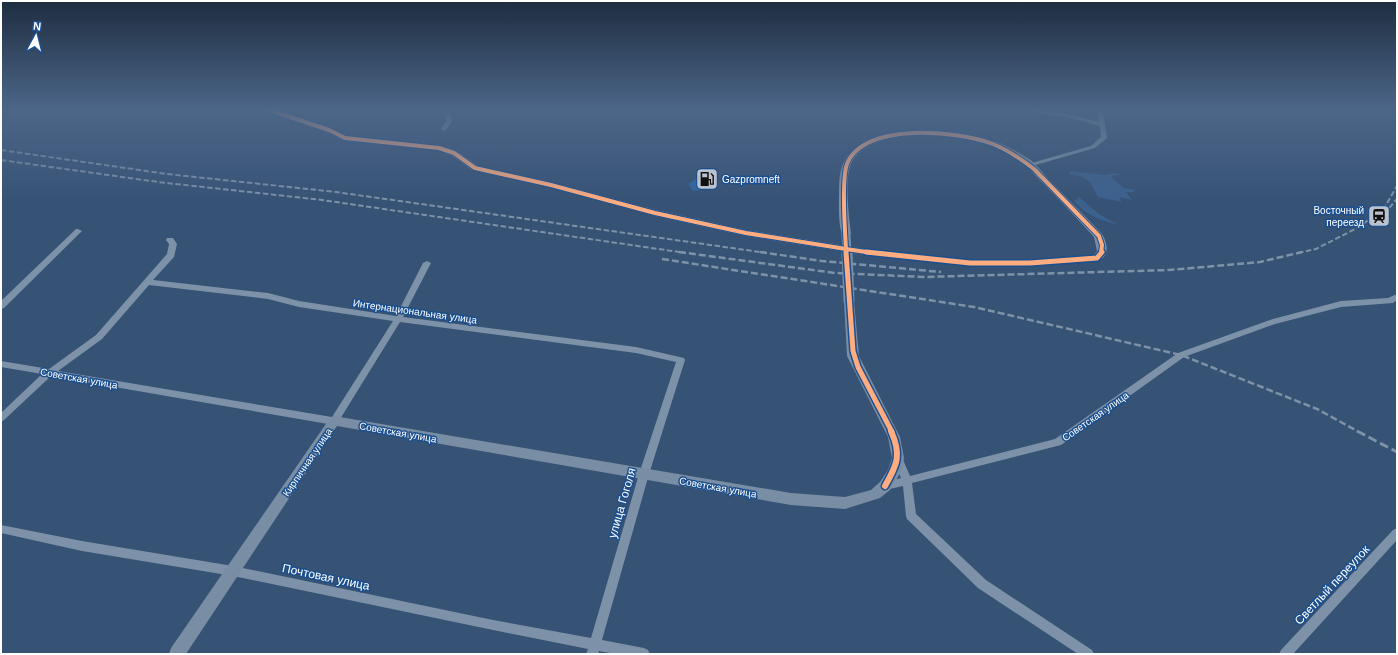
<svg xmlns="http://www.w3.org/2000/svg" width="1398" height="655" viewBox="0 0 1398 655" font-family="Helvetica,sans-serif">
  <rect width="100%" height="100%" fill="#365274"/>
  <path fill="#2f66a5" d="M698,178H705L711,181V183L703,190L693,191L688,184Z"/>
  <g fill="#3b618d">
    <path d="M1069,171L1106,175L1113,173L1121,174L1112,176L1113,179L1124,188L1135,190L1133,192H1126L1132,200L1120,197L1121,202L1098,197C1090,182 1089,176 1071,175Z"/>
    <path d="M1079,197L1099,214L1119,225C1098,219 1089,217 1074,201Z"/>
  </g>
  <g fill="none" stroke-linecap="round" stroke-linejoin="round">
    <g fill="#7d92a8" fill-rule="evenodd">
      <path d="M444,110H450L452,121L446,130L444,131L441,129L446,121Z"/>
      <path d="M1026,110C1052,110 1075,115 1099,122L1097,110H1103L1107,138L1095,148L1032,166H1028V164L1091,146L1101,137L1100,126L1071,118L1029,112Z"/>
      <path d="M76,229H78L82,231L4,308L1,309V301Z"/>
      <path d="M167,238H173L177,244L174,257L153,280L268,293L299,301L396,316L423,263L427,261L431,263L403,317L636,347L684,358L685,360L649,474L602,640L644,648L648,650L650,654H615L599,651L598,654H586L588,649L493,630L233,576L82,551L1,533V525L82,541L233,566L493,620L591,638L639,474L676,362L636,353L400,322L337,424L334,425L51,376L4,420L1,422V413L42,374L1,367V361L49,369L96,335L167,254L169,244L166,240ZM149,285L268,299L299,307L393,321L332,417L58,371L102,339Z"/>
      <path d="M1397,294V300L1393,303L1341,307L1275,324L1184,357L1061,445L912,483L916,514L986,580L1092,650L1094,654H1078L978,588L907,519L906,516L903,486L885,490L882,489L880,486L882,483L901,478L893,458L895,455L898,454L901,455L910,476L1055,439L1178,353L1273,319L1341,301L1388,298Z"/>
      <path d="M1397,528V540L1293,654H1279L1281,650L1393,530Z"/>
    </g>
    <g fill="#798da4" fill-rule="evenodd">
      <path d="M265,110H277L332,128L347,136L442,146L457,151L478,166L554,183L656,210L746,230L878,251L970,260H1030L1094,255L1097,251L1094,237C1078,219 1061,202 1044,184C1036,177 1029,167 1020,160C1008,152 991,145 976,141C944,133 867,128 851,164C844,182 849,215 851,234L846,237L843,236C838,228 839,204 839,194C839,185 839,173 843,164C864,117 963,128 1002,144C1010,148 1018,152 1026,157C1035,162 1042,172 1049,180C1067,198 1085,216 1102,234C1108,243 1110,258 1097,261L1030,266H970L878,257L746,236L655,216L549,187L472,170L451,155L438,150L345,141L326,132Z"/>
      <path d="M849,297L853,298L854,301L859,356L900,437L904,458L901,472L890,490L880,498L845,509L791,505L337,426L186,654H169L171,648L330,418L334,416L791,493L845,497L871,490L880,482L888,470L892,458L888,437L847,356L844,301L845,298Z"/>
    </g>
    <g stroke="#7e92a7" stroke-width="2" stroke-dasharray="5.5 2.5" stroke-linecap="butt">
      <path d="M1,150L167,174L336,192L767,253"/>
      <path d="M1,160L158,182L322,200L686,253"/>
      <path d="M1384,214L1397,199"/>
      <path d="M1298,253L1316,249L1361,226L1386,205L1397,186"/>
    </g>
    <g stroke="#7e92a7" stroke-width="2.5" stroke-dasharray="7 3" stroke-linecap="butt">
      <path d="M679,252L835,273L924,277L1169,270L1260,262L1302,252"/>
      <path d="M760,252L822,261L941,272"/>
      <path d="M662,259L974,307L1181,355L1317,409L1359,432"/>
    </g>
    <path stroke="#7e92a7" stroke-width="3" stroke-dasharray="9 4" stroke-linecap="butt" d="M1357,431L1397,452"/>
    <path stroke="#798da4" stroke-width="9" d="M846,234L847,253"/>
    <path stroke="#798da4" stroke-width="11" d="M847,252L849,301"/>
    <g stroke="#1b4f8f" stroke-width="6">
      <g id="cycleway-far2">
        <path d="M269,110L329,130L345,138L439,148L454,153L475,168L551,185L655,213L746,233L846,249"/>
        <path d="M846,249L873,253"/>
        <path d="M846,249V253"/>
        <path d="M846,249C845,230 841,180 847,164C864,121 959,131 993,144C1008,150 1021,159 1034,169L1099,236L1102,245L1101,253"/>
      </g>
    </g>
    <g stroke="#1b4f8f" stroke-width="8">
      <g id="cycleway-far1">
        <path d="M846,252L853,351L858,367L892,432"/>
        <path d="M866,252L970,263H1030L1097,258L1102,252"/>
      </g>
    </g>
    <g stroke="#1b4f8f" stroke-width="9">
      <path id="cycleway" d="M885,486C897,465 902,455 891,431"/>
    </g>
    <use href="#cycleway-far2" stroke="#ffac80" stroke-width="4"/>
    <use href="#cycleway-far1" stroke="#ffac80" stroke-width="5"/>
    <use href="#cycleway" stroke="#ffac80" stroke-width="6"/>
  </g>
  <linearGradient id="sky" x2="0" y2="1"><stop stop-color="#1e2d40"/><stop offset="0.54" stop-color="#4c6688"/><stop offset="1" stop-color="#4c6688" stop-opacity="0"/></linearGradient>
  <rect width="1398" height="202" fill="url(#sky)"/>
  <defs>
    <g id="fuel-square" transform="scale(1.15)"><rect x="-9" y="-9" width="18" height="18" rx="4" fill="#b9c2ce" stroke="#1b4f8f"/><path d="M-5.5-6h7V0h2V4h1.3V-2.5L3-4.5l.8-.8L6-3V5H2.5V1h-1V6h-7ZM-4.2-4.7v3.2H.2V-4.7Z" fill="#111"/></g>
    <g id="station-square" transform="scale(1.15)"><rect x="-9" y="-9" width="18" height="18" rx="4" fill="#b9c2ce" stroke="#1b4f8f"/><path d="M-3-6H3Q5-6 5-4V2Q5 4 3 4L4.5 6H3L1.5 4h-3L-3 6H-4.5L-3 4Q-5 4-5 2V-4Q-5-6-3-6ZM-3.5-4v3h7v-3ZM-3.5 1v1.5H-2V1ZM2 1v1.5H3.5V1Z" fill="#111"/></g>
  </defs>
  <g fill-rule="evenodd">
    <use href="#fuel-square" x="707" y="179"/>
    <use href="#station-square" x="1379" y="216"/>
  </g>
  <g text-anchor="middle" stroke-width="3" stroke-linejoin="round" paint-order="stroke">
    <g font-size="10" fill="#fff" stroke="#1b4f8f" text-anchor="start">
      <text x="722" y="183">Gazpromneft</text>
      <text x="1364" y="214" text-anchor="end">Восточный<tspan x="1364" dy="12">переезд</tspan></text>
    </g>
    <g font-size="10" fill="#fff" stroke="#1b4f8f">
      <text transform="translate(415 311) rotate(8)" y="4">Интернациональная улица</text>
      <text transform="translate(79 378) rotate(10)" y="4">Советская улица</text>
      <text transform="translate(1095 416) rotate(-35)" y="4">Советская улица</text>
      <text transform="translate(398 432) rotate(10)" y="4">Советская улица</text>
      <text transform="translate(307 462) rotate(-56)" y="4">Кирпичная улица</text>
      <text transform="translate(718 487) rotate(10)" y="4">Советская улица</text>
    </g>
    <g font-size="12" fill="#fff" stroke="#1b4f8f">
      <text transform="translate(622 503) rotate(-74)" y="4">улица Гоголя</text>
      <text transform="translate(326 577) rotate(12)" y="4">Почтовая улица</text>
      <text transform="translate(1332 585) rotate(-47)" y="4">Светлый переулок</text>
    </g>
  </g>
  <rect width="1398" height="655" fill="none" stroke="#ffffff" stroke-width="4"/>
  <g transform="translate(36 36) rotate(7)" stroke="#1b4f8f" stroke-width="3" paint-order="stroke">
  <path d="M0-3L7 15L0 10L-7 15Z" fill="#ffffff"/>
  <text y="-6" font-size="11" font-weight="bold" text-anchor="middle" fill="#ffffff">N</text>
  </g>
</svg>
